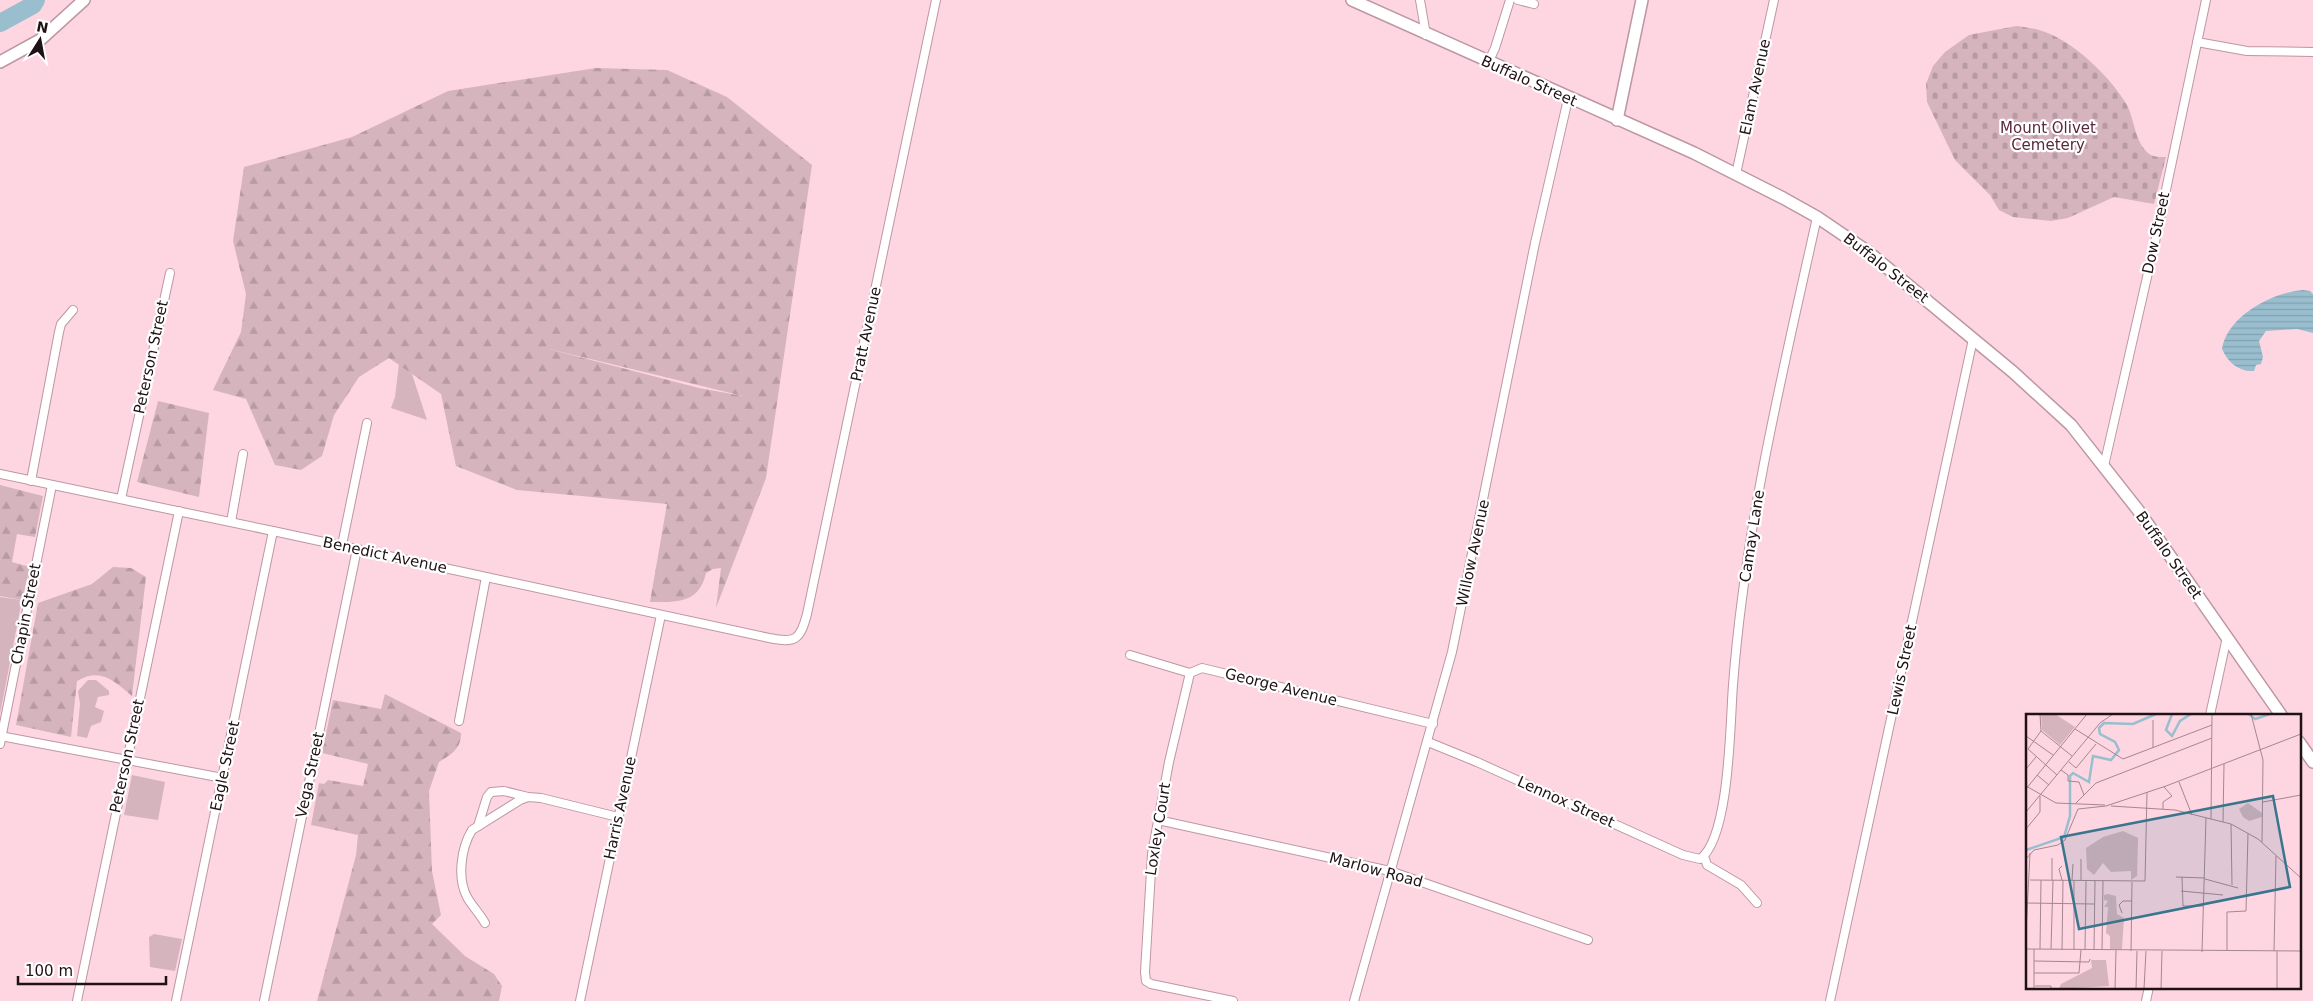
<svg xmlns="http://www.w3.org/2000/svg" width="2313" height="1001" viewBox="0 0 2313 1001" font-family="'DejaVu Sans',sans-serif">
  <defs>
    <pattern id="forest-firs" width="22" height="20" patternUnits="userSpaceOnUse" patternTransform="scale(1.25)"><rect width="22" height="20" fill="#d6b4be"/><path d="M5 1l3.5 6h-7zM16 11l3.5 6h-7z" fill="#b79aa3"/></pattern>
    <pattern id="cemetery-stones" width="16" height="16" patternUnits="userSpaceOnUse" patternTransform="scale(1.25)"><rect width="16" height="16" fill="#d6b4be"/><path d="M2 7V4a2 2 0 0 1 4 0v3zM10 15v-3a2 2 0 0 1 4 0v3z" fill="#b79aa3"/></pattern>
    <pattern id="water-rules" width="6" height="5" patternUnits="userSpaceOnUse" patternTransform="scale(1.25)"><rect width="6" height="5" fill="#99bece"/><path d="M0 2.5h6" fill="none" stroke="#83a2b0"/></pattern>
  </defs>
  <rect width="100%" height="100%" fill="#fed6e2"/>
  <g fill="#d6b4be">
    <path d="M399,364L412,374L427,420L391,408L395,397Z"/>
    <path d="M0,597L22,600L0,714Z"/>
    <path d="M88,680H96L109,691V695L98,697L95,707L104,711L101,722L91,726L87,738L77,736L80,704L78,691Z"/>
    <path d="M132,775L165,782L158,820L124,815Z"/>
    <path d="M154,934L182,939L175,971L150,967L149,937Z"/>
  </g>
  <g fill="url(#forest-firs)" fill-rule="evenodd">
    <path d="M596,68L667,70L727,97L812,165L766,478L716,608L721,568L713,569L706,573C699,604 677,602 650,602L667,504L517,490L456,466L441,394L389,358L359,377L334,415L322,456L301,470L275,465L246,399L213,390L241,332L246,294L233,241L244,167L352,137L448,91ZM545,348L743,396L699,388Z"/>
    <path d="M158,401L209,413L199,497L137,482Z"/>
    <path d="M0,485L43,496L35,537L17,534L12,562L30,567L22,600L0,596Z"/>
    <path d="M113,567L131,568L146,577L132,696C114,681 101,667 77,681L71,737L16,725L38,603L92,584Z"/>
    <path d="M385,694L461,733C461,749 452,754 439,762L429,791L432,871L441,915L432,924L465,956L494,974L502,986L499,1001H317L356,855L358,835L311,825L319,783L324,784L328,780L363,786L368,764L322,753L333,700L381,709Z"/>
  </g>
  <path fill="url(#cemetery-stones)" d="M2016,26C2024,27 2032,28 2039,30C2071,38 2113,79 2128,107C2134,120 2135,139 2145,150C2150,157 2158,157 2166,157L2154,204L2114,197L2068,218L2051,221L2013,217L1999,210L1990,195L1955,160L1927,102L1926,84L1933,66L1945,52L1969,35Z"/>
  <path fill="url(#water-rules)" d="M2303,290L2310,291L2313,294V333L2297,329L2266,331L2259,341L2263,357L2261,364L2256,365L2254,371C2238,372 2228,362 2222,349C2227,316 2273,292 2303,290Z"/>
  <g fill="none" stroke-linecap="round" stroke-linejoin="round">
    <path stroke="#99bece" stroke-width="18" d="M0,23L33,5L36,0"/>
    <g stroke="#bd97a3" stroke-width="10">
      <g id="street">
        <path d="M1420,0L1426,35"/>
        <path d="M1518,0L1534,4"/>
        <path d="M2197,42L2247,51L2313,52"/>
        <path d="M1488,63L1495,48L1510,0"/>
        <path d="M1736,174L1774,0"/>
        <path d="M2104,466L2155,242L2206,0"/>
        <path d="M0,474L273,531L769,638C795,643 800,641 807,614L936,0"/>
        <path d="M31,481L59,332L61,324L73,310"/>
        <path d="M121,499L170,273"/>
        <path d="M231,522L243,454"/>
        <path d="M342,545L367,423"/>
        <path d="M1130,655L1190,673L1202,668L1433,724"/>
        <path d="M1190,673L1169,762L1152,854L1145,972L1146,981L1151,984L1233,1001"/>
        <path d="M2210,715L2227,637"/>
        <path d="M459,721L486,577"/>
        <path d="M0,736L223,778"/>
        <path d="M1428,742L1477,762L1683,855L1700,859C1730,838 1730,722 1733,685C1745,526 1783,371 1817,217"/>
        <path d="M0,744L52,485"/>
        <path d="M1158,820L1390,871L1588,940"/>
        <path d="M478,826L487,797L491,792L504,791L528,797"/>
        <path d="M1704,856L1707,865L1741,885L1757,903"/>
        <path d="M485,923C480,914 472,906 467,897C457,878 461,848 472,830L520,800L528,797L541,798L618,817"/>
        <path d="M77,1001L179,511"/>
        <path d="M176,1001L273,531"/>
        <path d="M264,1001L357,549"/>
        <path d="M580,1001L661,615"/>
        <path d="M1354,1001L1452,652L1535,243L1568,99"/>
        <path d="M1830,1001L1973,339"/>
        <path d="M2146,1001L2149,987"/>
      </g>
    </g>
    <g stroke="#bd97a3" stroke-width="14">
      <g id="secondary">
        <path d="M1352,0L1694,153L1783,198L1817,217L1867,251L2013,372L2071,425L2138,510L2281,715"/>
        <path d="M0,62L40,40L84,0"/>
        <path d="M1617,120L1642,0"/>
        <path d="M2299,742L2313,762"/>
      </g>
    </g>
    <use href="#street" stroke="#fff" stroke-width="8"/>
    <use href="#secondary" stroke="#fff" stroke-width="11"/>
  </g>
  <g text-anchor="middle" stroke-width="4.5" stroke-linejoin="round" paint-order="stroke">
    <g font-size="15" fill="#1f1116" stroke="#fff">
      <text transform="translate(1529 81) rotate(24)" y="5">Buffalo Street</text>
      <text transform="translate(1755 87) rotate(-78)" y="5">Elam Avenue</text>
      <text transform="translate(2156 233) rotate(-78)" y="5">Dow Street</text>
      <text transform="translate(1886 268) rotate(38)" y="5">Buffalo Street</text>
      <text transform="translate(866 334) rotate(-78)" y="5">Pratt Avenue</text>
      <text transform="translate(151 357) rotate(-78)" y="5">Peterson Street</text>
      <text transform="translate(1752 536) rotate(-81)" y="5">Camay Lane</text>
      <text transform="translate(1473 553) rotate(-78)" y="5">Willow Avenue</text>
      <text transform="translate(385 555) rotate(12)" y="5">Benedict Avenue</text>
      <text transform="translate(2169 555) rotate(55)" y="5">Buffalo Street</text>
      <text transform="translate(26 614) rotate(-79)" y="5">Chapin Street</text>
      <text transform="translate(1902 670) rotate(-78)" y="5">Lewis Street</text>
      <text transform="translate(1281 687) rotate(14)" y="5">George Avenue</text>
      <text transform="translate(127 756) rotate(-78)" y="5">Peterson Street</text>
      <text transform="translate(225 766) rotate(-78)" y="5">Eagle Street</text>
      <text transform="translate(310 775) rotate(-78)" y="5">Vega Street</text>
      <text transform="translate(1566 802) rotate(24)" y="5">Lennox Street</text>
      <text transform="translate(620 808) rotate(-78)" y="5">Harris Avenue</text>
      <text transform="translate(1158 829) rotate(-81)" y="5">Loxley Court</text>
      <text transform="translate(1376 870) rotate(15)" y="5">Marlow Road</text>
    </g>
    <g font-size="15" fill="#5b293c" stroke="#fff">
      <text x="2048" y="133">Mount Olivet<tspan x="2048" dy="17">Cemetery</tspan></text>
    </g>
  </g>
  <g transform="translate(2026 714)">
    <rect width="275" height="275" fill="#fed6e2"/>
    <path d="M15,0H29L49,13L34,31L16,16Z" fill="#d6b4be"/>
    <path d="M97,117L112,124L111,166V162L105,166V157L85,158L77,149L68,161L61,155L60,134L77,123ZM82,180L90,182L91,200L98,204L96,235H84V222L80,219L82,193H78L82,187L78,186V181ZM65,246H80L83,272L33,275L35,270L66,254Z" fill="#d6b4be"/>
    <path d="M222,89L236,99V103L223,107L217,103L213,95Z" fill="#d6b4be"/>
    <path fill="none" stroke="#99bece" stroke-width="2.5" d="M146,0L140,16L146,22L154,7L165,0M223,0L229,5L244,0M0,136L38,123L44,102V62L47,59L63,68L67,42L85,46L93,36L89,28L74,20L73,14L78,9L107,10L130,0"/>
    <path fill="none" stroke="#a58790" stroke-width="1" d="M14,0L15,17M225,0L237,46L236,128M49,15L97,45L186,11M15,17L2,35L31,61M15,17L46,42M0,22L27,41M127,34V6M43,48L50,54L70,30M0,55L10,43M35,56L42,61V67L53,68L58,81M11,61L23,71M153,68L166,101M0,72L30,89L79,91M0,75L61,0M237,88L275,81M50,89L70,69L186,24M85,92L149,96L205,110L232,125L275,164M137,95V88L146,82L138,73M0,98L74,9L87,0M185,105L186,0M197,108L198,50M205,110L206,171M0,115L14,98V82M0,145L8,136L32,131L39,126L52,95L80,92L140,72L275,20M36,152L33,155L36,166M150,163L179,164M156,163L157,192H177M179,165L212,174M4,166L119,167L121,78M26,166V144M46,166L47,150M55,166V145M155,177L197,181M0,189L68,190M96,199L93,191L97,187H106M0,219L4,139M0,235L275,237M14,235L15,166M25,235L27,166M36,236L37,166M48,236V166M59,236L60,167M68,236L69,167M76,236L77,167M105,237L106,168M201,237V198L220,197L222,119M248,237L250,142M176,238L180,104M8,247L63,248L64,245M8,259H53L55,236M9,272H25V275M8,275V235M89,275L90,236M110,275L111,237M118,275L120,237M135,275L136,237M251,275V237"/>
    <path fill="#39758c" fill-opacity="0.15" stroke="#39758c" stroke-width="2.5" d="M247,82L264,173L53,215L35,123Z"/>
    <rect width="275" height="275" fill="none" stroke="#1f1116" stroke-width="2.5"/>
  </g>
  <g transform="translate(40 40) rotate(11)" stroke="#ffffff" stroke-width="4" paint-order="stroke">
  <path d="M0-4L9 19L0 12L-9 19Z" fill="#1f1116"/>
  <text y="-8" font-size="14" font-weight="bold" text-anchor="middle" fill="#1f1116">N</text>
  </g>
  <path d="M18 976v8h148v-8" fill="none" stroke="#1f1116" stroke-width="2.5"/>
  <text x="25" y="976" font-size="15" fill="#1f1116" stroke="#ffffff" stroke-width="4" paint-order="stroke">100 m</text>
</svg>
